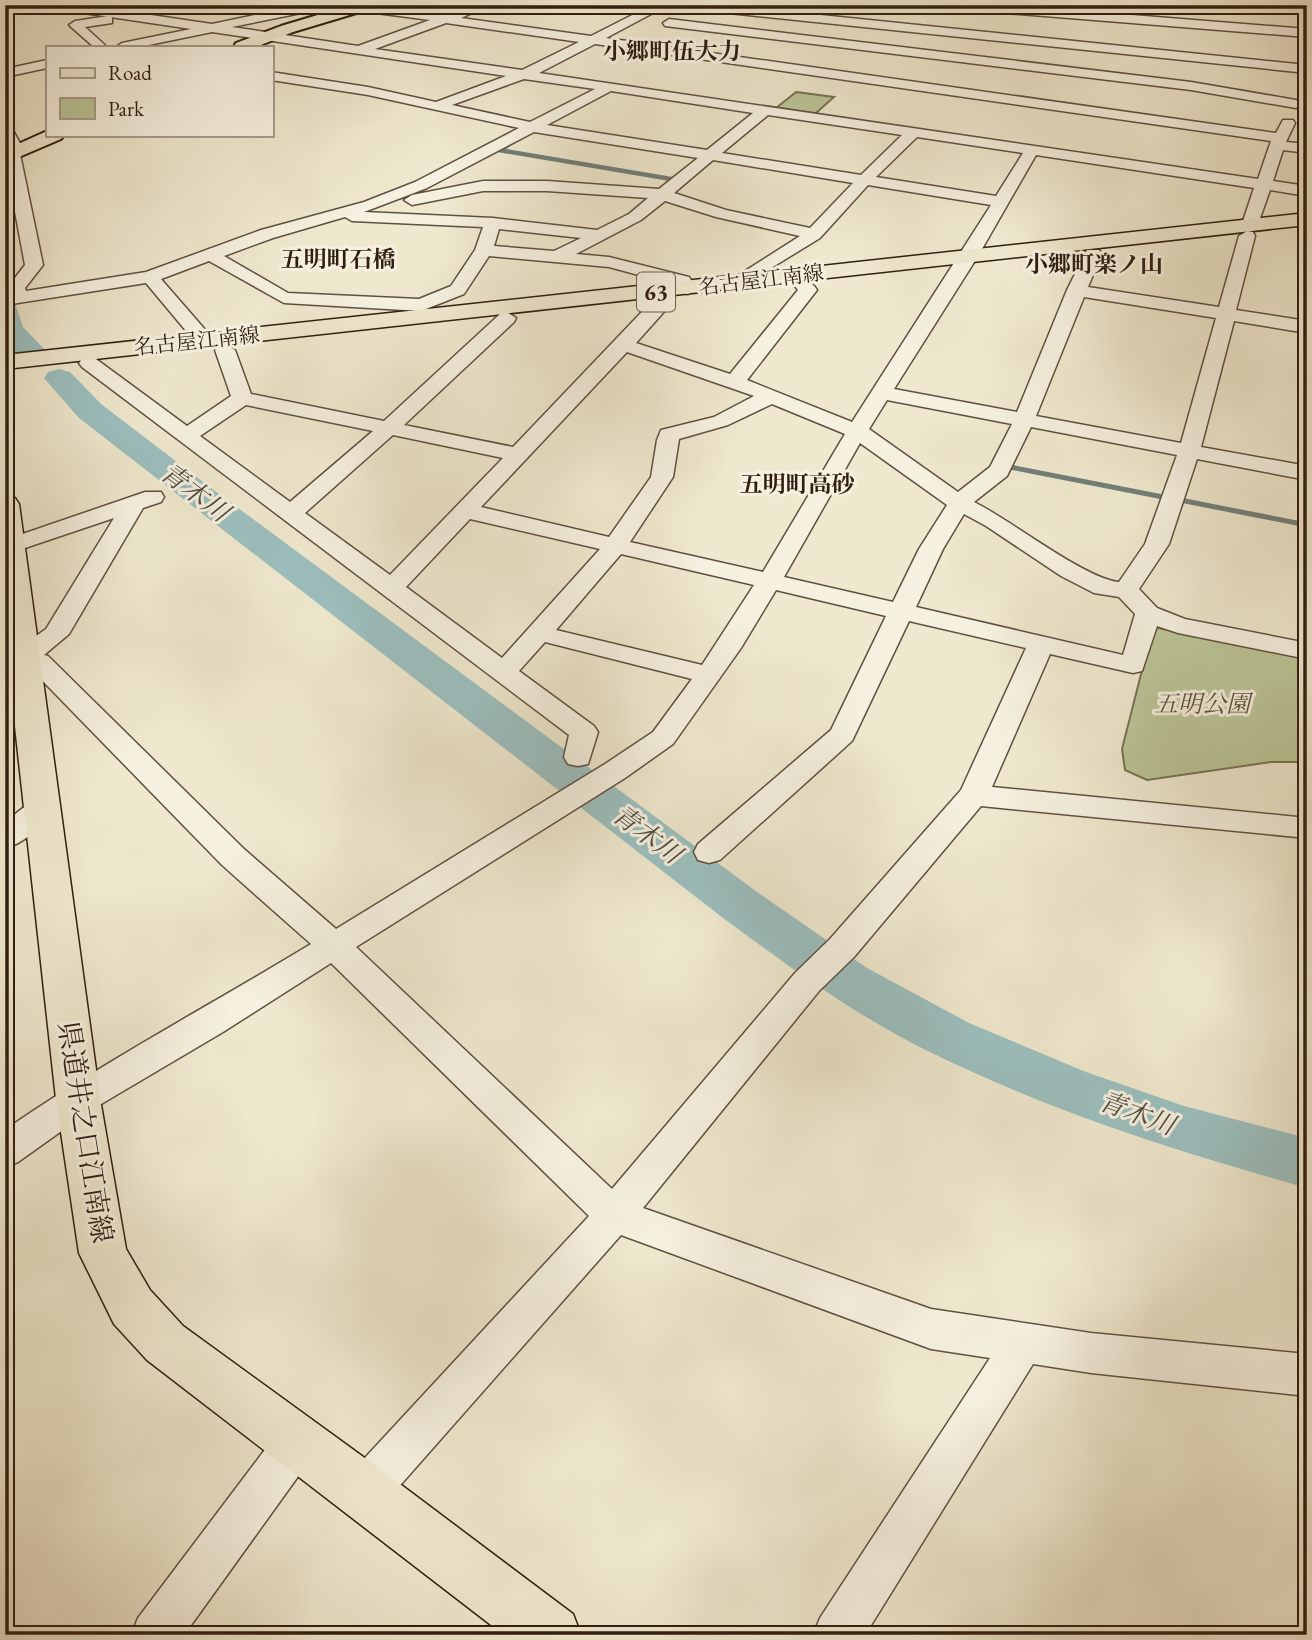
<svg xmlns="http://www.w3.org/2000/svg" width="1312" height="1640" viewBox="0 0 1312 1640" font-family="'EB Garamond','Noto Serif JP',serif">
  <rect width="100%" height="100%" fill="#efe8ce"/>
  <filter id="stains"><feTurbulence type="fractalNoise" baseFrequency=".00286" numOctaves="4"/><feColorMatrix values="0 0 0 0 .2 0 0 0 0 .09 0 0 0 0 .02 0 0 0 .5 -.17"/></filter>
  <radialGradient id="worn" r=".72"><stop offset=".6" stop-color="#630" stop-opacity="0"/><stop offset="1" stop-color="#630" stop-opacity=".3"/></radialGradient>
  <g fill="#bbc597" stroke="#767254" stroke-width="2">
    <path d="M796,92L834,97L815,114L776,108Z"/>
    <path d="M1153,627L1307,657V762H1271L1147,780L1125,770L1122,749Z"/>
  </g>
  <g fill="none" stroke-linecap="round" stroke-linejoin="round">
    <path stroke="#717f79" stroke-width="4.5" d="M508,145L499,150L671,179"/>
    <g stroke="#717f79" stroke-width="5">
      <path d="M1013,460L1010,467L1163,497"/>
      <path d="M1185,501L1307,525"/>
    </g>
    <g fill="#9cbfbf" fill-rule="evenodd">
      <path d="M5,301L15,303L23,327L46,351L42,357C24,362 17,354 5,342Z"/>
      <path d="M59,369L70,372L101,404L211,488L757,892L867,968L969,1023L1086,1072L1184,1106L1307,1138V1188C1179,1152 1052,1112 932,1053C857,1017 790,967 723,918L79,418L44,378L48,372Z"/>
    </g>
    <g stroke="#605040" stroke-width="3">
      <g id="minor">
        <path d="M51,5H83L212,24L302,5H339L342,8L336,12L311,11L232,27L358,46L430,20L361,11L357,10L356,5L444,15L472,5H490L461,18L591,36L652,5H668L606,38L1276,133L1283,120H1293L1295,123L1286,142L1307,144V153L1283,150L1273,181L1307,186V196L1270,190L1258,224L1250,229L1242,224L1254,188L1036,155L978,256L894,389L1017,412L1067,290L1087,250H1099L1102,254L1088,287L1219,307L1239,236L1247,231L1253,232L1255,236L1236,310L1307,321V333L1234,321L1201,447L1307,466V480L1197,459L1169,544L1139,589L1157,608L1185,619L1307,643V659L1178,633L1157,626L1142,671L1133,673L1050,654L992,787L1307,818V838L981,806L854,957L819,991L643,1208L931,1309L1091,1333L1307,1354V1396L1091,1373L1033,1364L865,1635H813L820,1618L990,1358L931,1349L621,1235L381,1507L365,1513L349,1507L343,1491L349,1475L589,1216L331,963L223,1032L91,1110L18,1162L5,1167V1130C103,1062 209,1006 311,944L222,865L30,668L12,674L5,672V658L46,629L114,518L10,553L5,552V540L145,492H161L164,497L161,502L143,508L69,634L44,655L48,656L244,849L336,929L605,764L653,732L692,679L545,642L519,671L594,726L598,732L588,764L578,766L568,764L564,757L569,735L82,367L79,363L82,359H96L187,426L231,396L215,350L225,344L235,350L251,394L384,421L500,314L507,312L516,318L514,322L404,425L513,447L657,296H669L672,300L670,305L636,343L730,374L798,290L795,286L798,282C807,280 812,282 817,290L747,380L852,422L991,205L868,185L820,238L740,287L734,286L731,282L734,278L800,236L716,217L665,201L641,220L576,254L609,257L689,277L697,289L688,294L682,293L676,285L609,267L489,256L464,294L421,311L284,303L209,261L161,279L214,340L204,346L197,344L146,283L5,305L7,288L25,265L5,158L7,151H17L20,154L43,265L25,288L26,291L146,272L261,230L364,202L415,182L519,128L368,95L271,80V72L368,87L436,102L506,76L212,32L139,47H116L122,43L191,29L57,9ZM446,23L579,42L522,70L375,49ZM595,44L1271,141L1258,179L539,73ZM524,79L595,89L530,122L452,105ZM611,91L753,113L707,150L547,125ZM768,115L902,135L861,175L722,153ZM534,132L698,158L659,189L547,181H483L412,195L404,200L412,205L483,191H547L648,198L629,214L597,230L493,218L364,212L427,188ZM917,137L1023,153L996,196L876,177ZM713,160L853,183L810,228L726,210L674,193ZM345,217L352,221L483,227L475,250L451,286L419,299L288,293L224,256L273,238ZM499,229L581,238L554,251L494,246ZM1084,297L1216,318L1181,443L1036,416ZM627,352L754,396L714,417L661,430L657,440L651,477L609,537L481,507ZM887,400L1012,424L990,467L958,492L869,429ZM772,404L845,434L763,572L630,542L673,477L679,439L728,425ZM246,405L373,431L290,502L200,436ZM1031,427L1177,455L1145,544L1119,582C1085,579 1011,520 974,502L1007,476ZM393,435L503,458L390,575L305,513ZM860,443L947,505L919,549L893,602L784,577ZM964,514L986,526L1061,576L1094,593L1119,597L1135,614L1123,655L916,607L943,549ZM470,519L600,549L502,658L406,587ZM621,554L754,585L702,665L556,630ZM776,590L886,616L831,730L698,844L694,852L698,860L709,863L720,860L852,741L909,621L1026,648L961,790L830,939L795,973L612,1189L356,947L625,778L673,744L741,648Z"/>
        <path d="M951,5H1005L1307,29V37L957,9Z"/>
        <path d="M1256,5H1307V13L1262,9Z"/>
        <path d="M733,6L1307,65V73L729,13L727,10Z"/>
        <path d="M108,16L112,17V23L85,27L107,47H94L69,25L75,21Z"/>
        <path d="M669,19L1191,82L1296,100L1303,104L1296,108L1191,90L665,26L663,23Z"/>
        <path d="M47,60V68L5,77V69Z"/>
        <path d="M5,124L10,125L21,145L19,148L14,149L7,145Z"/>
        <path d="M42,798L52,801L57,808C47,824 23,843 5,849V822L32,801Z"/>
        <path d="M297,1420L312,1427L319,1442L312,1457L184,1635H131L138,1618L282,1427Z"/>
      </g>
    </g>
    <g stroke="#301e10" stroke-width="3">
      <g id="major">
        <path d="M1307,213V225L5,369V355Z"/>
        <path d="M5,496L15,498L19,504L100,1099L126,1249L150,1290L183,1326L384,1472L573,1614L581,1635H504L147,1360L114,1324L79,1253L56,1099L5,635Z"/>
      </g>
    </g>
    <g stroke="#301e10" stroke-width="4">
      <g id="highway">
        <path d="M351,5H375L373,8L293,32L256,47H234L236,43L281,26Z"/>
        <path d="M47,131V135H64L61,139L5,163V150Z"/>
      </g>
    </g>
    <use href="#minor" fill="#f5f0df" fill-rule="evenodd"/>
    <use href="#major" fill="#efe8ce" fill-rule="evenodd"/>
    <use href="#highway" fill="#efe8ce" fill-rule="evenodd"/>
  </g>
  <g text-anchor="middle" stroke-width="6" stroke-linejoin="round" paint-order="stroke">
    <g font-size="21" fill="#301e10" stroke="#f5f0df">
      <text transform="translate(761 280) rotate(-7)" y="7">名古屋江南線</text>
      <text transform="translate(197 341) rotate(-6)" y="7">名古屋江南線</text>
    </g>
    <g font-size="23" font-weight="bold" fill="#301e10" stroke="#f5f0df">
      <text x="672" y="59">小郷町伍大力</text>
      <text x="338" y="267">五明町石橋</text>
      <text x="1094" y="272">小郷町楽ノ山</text>
      <text x="797" y="492">五明町高砂</text>
    </g>
    <rect fill="#f5f0df" stroke="#6b5d4e" stroke-width="2" x="637" y="272.5" width="38" height="39" rx="5"/>
    <g font-size="23" font-weight="bold" fill="#301e10">
      <text x="656" y="300">63</text>
    </g>
    <g font-size="24" font-style="italic" fill="#5a5038" stroke="#f5f0df">
      <text x="1202" y="712">五明公園</text>
    </g>
    <g font-size="26" font-style="italic" fill="#504e45" stroke="#f5f0df">
      <text transform="translate(195 492) rotate(37)" y="9">青木川</text>
      <text transform="translate(647 834) rotate(37)" y="9">青木川</text>
      <text transform="translate(1137 1113) rotate(20)" y="9">青木川</text>
    </g>
    <g font-size="28" fill="#301e10" stroke="#f5f0df">
      <text transform="translate(86 1132) rotate(81)" y="10">県道井之口江南線</text>
    </g>
  </g>
  <rect width="1312" height="1640" fill="none" stroke="#efe8ce" stroke-width="28"/>
  <rect x="7" y="7" width="1298" height="1626" fill="none" stroke="#301e10" stroke-width="3.5"/>
  <rect x="14" y="14" width="1284" height="1612" fill="none" stroke="#301e10" stroke-width="2"/>
  <rect x="46" y="46" width="228" height="91" fill="#f5f0df" stroke="#a69c8c" stroke-width="2"/>
  <rect x="60" y="68" width="35" height="10" fill="#efe8ce" stroke="#a69c8c" stroke-width="2"/>
  <text x="108" y="80" font-size="21" fill="#301e10">Road</text>
  <rect x="60" y="98" width="35" height="21" fill="#bbc597" stroke="#a69c8c" stroke-width="2"/>
  <text x="108" y="116" font-size="21" fill="#301e10">Park</text>
  <rect width="100%" height="100%" filter="url(#stains)"/>
  <rect width="100%" height="100%" fill="url(#worn)"/>
</svg>
